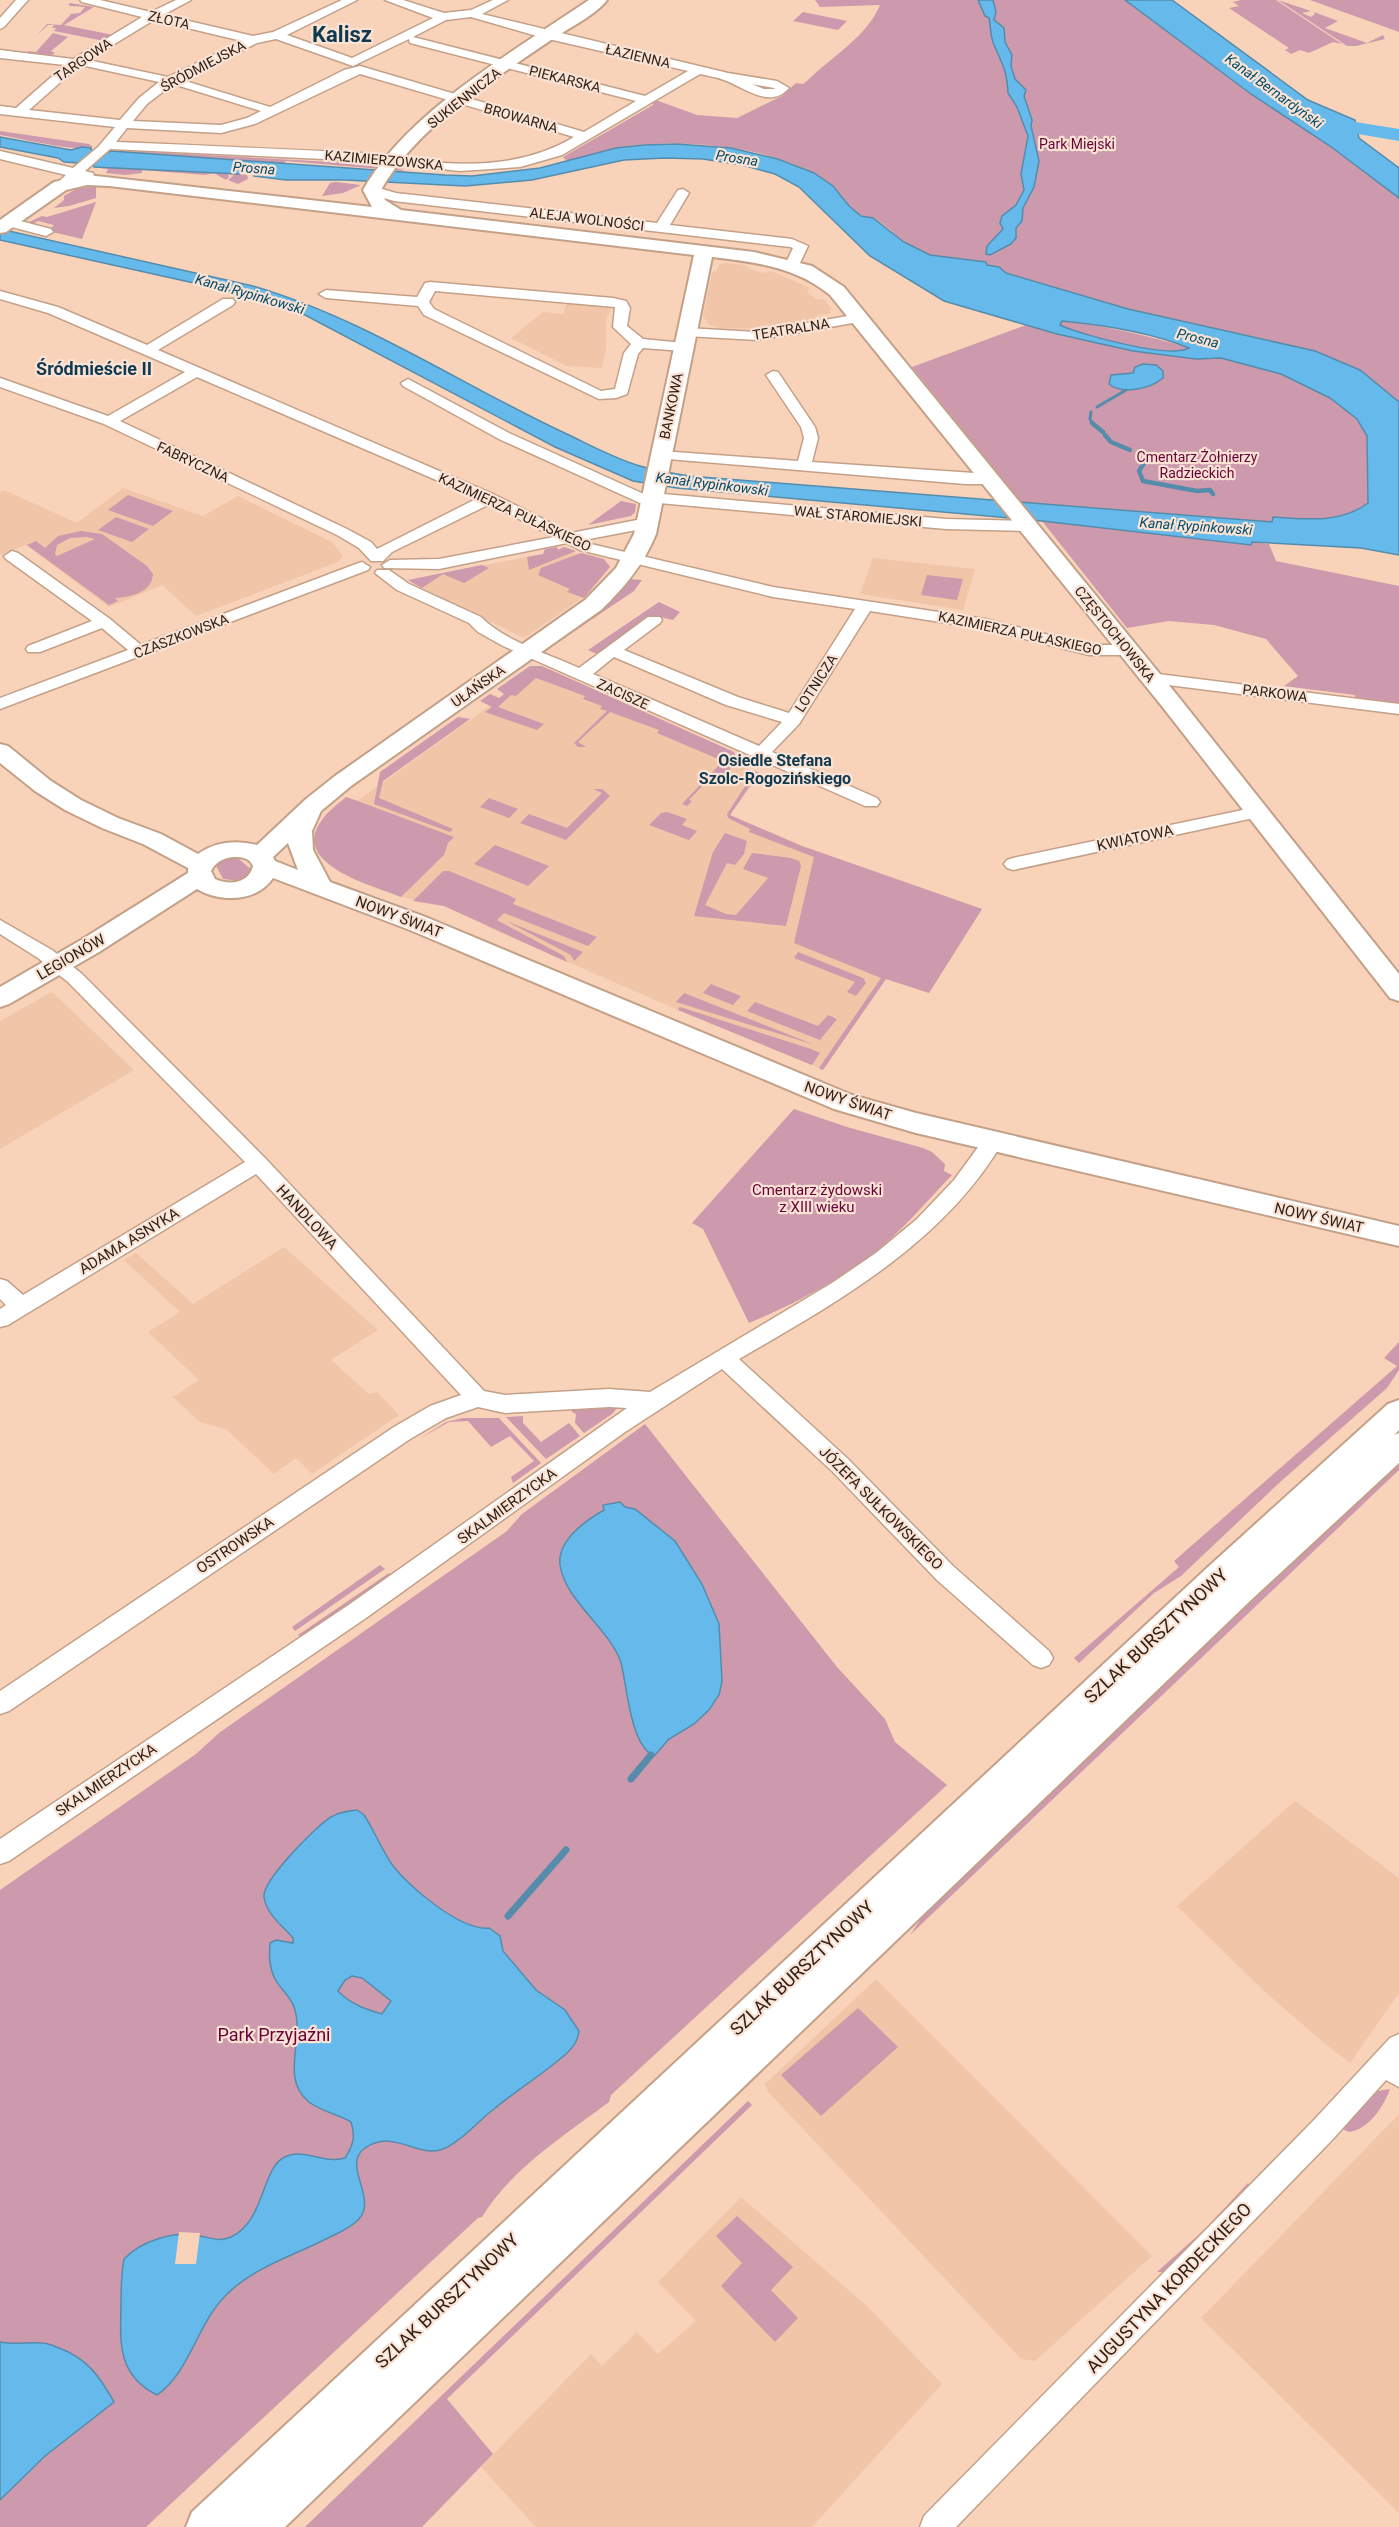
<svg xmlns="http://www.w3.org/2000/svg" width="1399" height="2527" viewBox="0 0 1399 2527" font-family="Roboto,sans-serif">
  <rect width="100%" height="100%" fill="#f8d3ba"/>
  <g fill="#f0c5a8">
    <path d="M725,263L745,265L749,269L763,273L771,271L810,288L807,292L816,299L825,300L832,310H830L831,313L815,316L816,319L758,329L720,328L709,325L703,316L712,272L716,271L720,264Z"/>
    <path d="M567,301L613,306L606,319V348L602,368L567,366L511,338L543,312L563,314Z"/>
    <path d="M123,488L203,516L238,496L332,542L343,556L338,562L196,616L162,585L109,607L26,545L0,555V492L4,490L77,523Z"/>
    <path d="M563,550L603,560L610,566L585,596L524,638L411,583L413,579Z"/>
    <path d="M873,558L975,569L963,610L860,594Z"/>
    <path d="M537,672L723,760L759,773L730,815L802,846L982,909L929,993L886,979L823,1070L671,1007L490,928L474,919L444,906L401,897L444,855L448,843L453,837L357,801Z"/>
    <path d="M52,992L134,1070L0,1149V1021Z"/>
    <path d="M284,1247L378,1330L331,1360L369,1394L377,1392L399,1415L312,1474L296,1458L274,1474L226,1429L200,1422L173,1397L199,1380L148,1332L180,1312L124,1260L136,1253L193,1304Z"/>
    <path d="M1295,1801L1399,1878V1993L1350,2063L1324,2043L1265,1992L1177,1906Z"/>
    <path d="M876,1979L1152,2256L1035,2361L1021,2359L768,2092L765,2084Z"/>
    <path d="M1399,2114V2513L1201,2318Z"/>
    <path d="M741,2197L868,2307L942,2384L812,2527H536L481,2467L591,2354L602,2366L637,2332L658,2354L696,2321L658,2282Z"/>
  </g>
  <g fill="#cd99ac" fill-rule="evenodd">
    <path d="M815,0H1125L1251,94L1330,146L1399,198V402L1360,370L1315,351L1128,309L1006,273L999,267L987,265L986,262C969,258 951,260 932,256C909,250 895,231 875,219C870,217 864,217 858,214C841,202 837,186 815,174C765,146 685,139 629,146C608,149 587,156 567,161L563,157L653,105V99L697,115L737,118L782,96L796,83L803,84L807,81C832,56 866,38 880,5L820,7Z"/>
    <path d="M1241,0H1276L1342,44L1333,42L1309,53L1300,50L1291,54L1285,50L1289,48L1229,8L1239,6L1233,2Z"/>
    <path d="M1278,0L1311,11L1302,13L1311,17L1315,14L1314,12L1338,21L1325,28L1367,43L1383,35L1385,39L1356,46H1347Z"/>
    <path d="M1310,0H1399V32Z"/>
    <path d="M70,3L94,7L64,25L113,35L104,41L54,31L56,28H52L54,25H48L37,35L47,24L61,25L71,14L80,13L85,7L71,6L68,5Z"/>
    <path d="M803,12L847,21L838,30L793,21Z"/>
    <path d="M53,33L68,37L51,51L55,53L49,57L27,54L28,51L36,52Z"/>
    <path d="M0,131L89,144L93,147C72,152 25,139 0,135Z"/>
    <path d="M112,150L369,164L375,165L374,167L406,169H401L404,171L286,161L283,164L109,151Z"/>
    <path d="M94,167L239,174L247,175L248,179L238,184L228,180L234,175L228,174L229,177L226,180L214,173L205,175L142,170V173L125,175L106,173L108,169Z"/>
    <path d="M336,182L361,185L343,193L322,196L330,183Z"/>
    <path d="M90,187H96V198L69,206L54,208L64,200V196L76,189Z"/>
    <path d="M96,202L82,239L48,231L54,225L38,221L33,224L27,223L42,216L47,217Z"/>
    <path d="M1061,321C1106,325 1147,336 1190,348C1172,359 1080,335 1059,325Z"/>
    <path d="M1026,325L1133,351L1196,359L1221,358L1281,374L1330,398L1357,419L1367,436L1368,503C1340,524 1306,519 1273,517V522L1021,502L912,367Z"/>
    <path d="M128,495L173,511L153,526L108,510Z"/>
    <path d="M621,501L636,504L635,512L631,516L588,525Z"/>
    <path d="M116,517L149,529L132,542L98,530Z"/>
    <path d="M1042,521L1251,544V542L1269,544L1276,561L1399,586V706L1355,700V695L1284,686L1298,676L1266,639L1214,625L1169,621L1127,628Z"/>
    <path d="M81,531L102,534L147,566L153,574C152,593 130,597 115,598L118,601L109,605L27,545L36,541L45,548L58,536ZM87,537L95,539L57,556L55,554L57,545L70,538Z"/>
    <path d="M557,547L558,550L564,547L576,551L529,570L527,557L543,554L545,549Z"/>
    <path d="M581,553L604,559L610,567L584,598L567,592L570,589L538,575L541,568Z"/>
    <path d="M482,565L489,568L464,583L443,574L422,588L408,580Z"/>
    <path d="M927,575L963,579L957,600L921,595Z"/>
    <path d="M629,579L642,580L634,591L554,645L551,643L612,600Z"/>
    <path d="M659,602L680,612L673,620L656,616L601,656L588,650Z"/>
    <path d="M530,666H542L734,752L737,758L724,779L710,778L689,800L692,801L687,806L682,804L723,761L657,733L659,730L610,712L578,742L586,747H578L574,743L607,711L600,709L602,706L583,699L585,696L536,678L516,696L511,695L498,707L544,724L537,730L485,712L492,707L480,701L490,694L499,698L504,694L497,689Z"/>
    <path d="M458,717L470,719L383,781L379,798L453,829L450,832L374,804L380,772Z"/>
    <path d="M755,771L759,773L730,815L802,846L982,909L929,993L886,979L823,1070L819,1068L881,978L794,943L814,857L749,832L750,829L728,818L727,814Z"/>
    <path d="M593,789H602L610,796L566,840L520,823L529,814L567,828L602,793Z"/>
    <path d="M346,797L355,800L454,837L448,843L444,855L401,897C374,886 288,864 322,820C328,811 338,804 346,797Z"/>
    <path d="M489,798L518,809L509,818L480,807Z"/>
    <path d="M667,812L687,819L682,825L697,831L689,840L649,825L661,813Z"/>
    <path d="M725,833L747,841L744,854L735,865L727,863L705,905L726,914L736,915L768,878L743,869L752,853L791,858L799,861L801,866L786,926L694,916L713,852Z"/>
    <path d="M495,845L549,866L528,886L474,864Z"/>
    <path d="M229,857L239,859L254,872L241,881L223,879L214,862Z"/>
    <path d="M443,871H449L508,895L516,899L513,904L597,937L588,946L504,913L497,920L564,956L567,962L444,906L413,901Z"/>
    <path d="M506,921L583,952L574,961L571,955Z"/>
    <path d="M798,952L863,978L866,983L856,996L847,992L855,982L794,958Z"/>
    <path d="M711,984L741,996L733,1005L703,993Z"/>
    <path d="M684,993L815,1045L676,1002Z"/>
    <path d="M755,1002L818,1026L828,1015L837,1019L820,1040L747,1011Z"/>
    <path d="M680,1007L811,1049L820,1053L812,1065L678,1010Z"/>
    <path d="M794,1109L847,1127L923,1148L932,1152L945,1164L944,1171L952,1175C925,1203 898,1236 866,1259C830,1285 790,1306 749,1323L703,1229L692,1223Z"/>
    <path d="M1399,1342V1370L1387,1388L1279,1483L1181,1576L1154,1593L1079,1663L1074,1658L1179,1567L1174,1561L1397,1366L1384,1358Z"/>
    <path d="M619,1406L612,1414L584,1433L575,1423L576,1414L572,1412V1407Z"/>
    <path d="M523,1416V1423L541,1442L569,1423L580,1436L546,1459L506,1417Z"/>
    <path d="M463,1418H499L541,1463L513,1483L511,1477L534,1461L510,1436L491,1447L468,1421L449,1422L419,1439L446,1422Z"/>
    <path d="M645,1424L837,1667L885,1719L895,1742L947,1785L611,2095L609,2102C565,2135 511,2169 482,2217L478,2218L146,2527H0V1890L196,1754L219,1733L507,1531L522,1514Z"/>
    <path d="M1399,1459V1470L910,1935L935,1898Z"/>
    <path d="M380,1565L385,1569L295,1631L292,1627Z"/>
    <path d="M389,1573L392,1576L301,1638L298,1635Z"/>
    <path d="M858,2008L898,2047L821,2116L781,2075Z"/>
    <path d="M1390,2089C1384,2106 1368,2130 1349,2132L1342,2129L1378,2091Z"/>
    <path d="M748,2101L752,2105L447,2399L493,2454L422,2527H305Z"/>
    <path d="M1248,2183L1250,2187L1166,2272H1157L1204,2230Z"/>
    <path d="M737,2216L793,2267L771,2290L798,2318L775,2342L721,2286L742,2263L716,2236Z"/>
  </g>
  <g fill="#65baeb" stroke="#558cac" stroke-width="1.5" fill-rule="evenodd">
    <path d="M978,0H993L996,12L994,20L1004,28L1005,42L1012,55L1011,66L1015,79L1026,90L1024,96L1032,120L1031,126L1039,161L1034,187L1023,208L1022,221L1016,228V238L1011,244L990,255L986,254L987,246L1003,229L1000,223L1002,216L1016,205L1024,190L1021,174L1028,136L1017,107L1008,93C1007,72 1003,65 994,45C990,36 991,27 989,18L985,16Z"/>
    <path d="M1125,0H1172L1308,100L1355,120L1359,138L1399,168V198L1330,146L1251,94Z"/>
    <path d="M0,137L71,150L82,147L91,148L92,152L104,154L111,151L445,175L472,176L540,168L616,148L644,145L677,144L731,148L778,159L814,173L833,186L849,206L861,216L873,218L904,242L930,255L986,262L987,265L999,267L1006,273L1128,309L1315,351L1360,370L1399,402V555L1361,548L1252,542L1251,545L1042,521L677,488L633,481L555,447L305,315L248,295L0,240V229L253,286C366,319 463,386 569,435C592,446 616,459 640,466C656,471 673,473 689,476L1272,522L1273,517C1306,519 1340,524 1368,503L1367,436L1357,419L1330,398L1281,374L1221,358L1196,359L1133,351L1057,334L944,301L870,256L799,187L775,174L742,165L703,159L665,158L624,160L532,180L465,186L345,180H286L254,176L257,172L269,173L245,170L239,174L94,167L93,164L64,162L58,158L0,147ZM1062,321C1104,325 1150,332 1189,348C1170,359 1081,335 1060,325Z"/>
    <path d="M1143,364L1156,365L1163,371V378C1150,389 1122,395 1109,384L1111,375L1133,373L1135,367Z"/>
    <path d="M620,1502L625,1507L635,1509L675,1541L702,1584L719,1624L722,1681L719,1695L709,1710L694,1724L669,1739L654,1756C630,1745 627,1685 621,1663C611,1630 565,1601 560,1565C557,1540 585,1521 604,1510L603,1505Z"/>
    <path d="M357,1810L364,1815C374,1830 381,1848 391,1863C407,1886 461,1931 489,1928L500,1936L503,1951L536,1990L565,2010L579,2031C578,2041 573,2047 566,2054C543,2074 517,2090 494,2109C479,2120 457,2146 440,2150C414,2156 394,2129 365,2148C341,2165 378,2198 359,2219C351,2228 338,2233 328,2238C293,2256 254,2267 226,2295C197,2324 190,2372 157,2395C118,2375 120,2345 121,2306C121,2290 121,2274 124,2259C141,2241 175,2230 200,2236C212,2238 219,2242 231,2237C266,2221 261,2165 287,2156C305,2149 325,2164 345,2158C353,2145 356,2137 351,2122C338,2114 322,2112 309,2102C280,2079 304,2041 295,2010C292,1997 281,1990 275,1979C269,1967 269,1956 270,1943L276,1940L293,1943V1938C283,1926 266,1914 264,1897C262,1881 316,1826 331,1817C339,1812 348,1811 357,1810ZM352,1976L362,1978L391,2001L382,2014C365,2009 350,2004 338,1991L345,1980Z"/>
    <path d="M0,2342C15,2345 27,2342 42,2343C48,2343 54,2346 59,2348C87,2358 100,2377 114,2402L45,2456L0,2500Z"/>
  </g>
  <path fill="#f8d3ba" d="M179,2232L200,2233L196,2264H175Z"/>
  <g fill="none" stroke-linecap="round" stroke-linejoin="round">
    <g stroke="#558cac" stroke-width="3">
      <path d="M1097,407L1126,390"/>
      <path d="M1091,412L1090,419L1093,424"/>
    </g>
    <g stroke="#558cac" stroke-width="4.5">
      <path d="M1092,423L1103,432"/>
      <path d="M1105,435L1111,442L1130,450"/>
      <path d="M1140,452L1149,455L1139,471L1143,481L1197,491L1210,490L1213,494"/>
    </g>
    <g stroke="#558cac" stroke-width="7">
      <path d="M631,1779L651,1755"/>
      <path d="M508,1916L566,1850"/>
    </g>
    <path fill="#65baeb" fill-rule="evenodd" d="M1318,116L1399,129V141L1311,126L1309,122L1311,118Z"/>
    <g stroke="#c3a088" stroke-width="3">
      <g id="street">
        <path d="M16,0H28L4,27L0,29V18Z"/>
        <path d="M80,0H100L151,12L176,0H191L163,15L253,36L273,32L342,0H357L287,35L352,58L433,18L385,0H403L444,13L471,10L493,0H508L482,14L728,73L777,81L789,88C770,110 744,87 724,80C717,77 708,76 700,74L562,155L520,167L460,171L368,161L110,149L85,171L93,173L94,176L93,179L78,177L60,190L54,186L66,175L0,159V151L73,168L98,147L115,127L0,114V106L16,108L65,65L0,58V50L73,59L142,17L82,2ZM471,17L544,38L688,71L645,96L413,37L446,20ZM154,20L242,41L168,77L88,60ZM276,39L353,66L409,39L410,43L636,101L584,132L360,66L344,70L270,107L182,80L257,43ZM80,65H81L159,82L139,98L120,120L29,110ZM360,74L574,137C527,165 474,167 420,161C401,158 381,154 361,153C280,149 198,145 116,142L127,128L221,133L255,124ZM173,84L261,111L247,118L221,125L133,121L147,104ZM752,84L774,88L775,89H764Z"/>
        <path d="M372,186L396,193L657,223L678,190L683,189L689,193L670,225L792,239L808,246L799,265L792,269L785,265L793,248L790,247L394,201L367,193L366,190L367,187Z"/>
        <path d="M9,218L51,229L53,232L46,236L4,225L2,222Z"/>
        <path d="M430,282L613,298L626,301L630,308L627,326L643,339L683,343L690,347L683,351L643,348L638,354L627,394L616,398L599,399L424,315L418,306L326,298L319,294L326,290L417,297L425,283ZM435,291L615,307L613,327L631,344L624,353L615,389L601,391L434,309L429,302Z"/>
        <path d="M0,291L58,307L147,345L223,299H233L235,302L233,305L158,350L495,495L571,533L647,518L655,523L647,528L584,540L591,544L773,587L985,619L1089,645H1127L1135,650L1127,655H1089L985,629L870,611L799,724L772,752L877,798L880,802L877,806H865L503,646L478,632L469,623L397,590L375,573L377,570H389L409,584L481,617C506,642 547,653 579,668L648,617H660L662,620L660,623L624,650L738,697L789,713L855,609L773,597L580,550L567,543L439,569L384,568L382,565L390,560L439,559L554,537L490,504L392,552L383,561H371L359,548L337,535L104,424L0,387V378L108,416L185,372L48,313L0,299ZM197,377L478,498L377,549L371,542L347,529L120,421ZM614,657L726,705L782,722L759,746L593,674Z"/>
        <path d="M859,314L864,315L866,318L864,321L757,340L686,336L679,332L686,328L757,332Z"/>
        <path d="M773,371L778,372L815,427L818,438L812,462L989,474L997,479L989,484H965L656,458L654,455L656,452L661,451L798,461L804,438L801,427L766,375Z"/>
        <path d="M408,379L509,433L646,495L652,493L946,519L1028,521L1036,526L1028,531L946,529L659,503L651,508L499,439L403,386L401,383Z"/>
        <path d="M12,551L18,553L110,619L141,645L356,564L362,562L370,567L368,570L0,709V698L128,650L102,628L40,652H28L26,649L28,646L92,621L6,559L4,556Z"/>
        <path d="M1150,673L1399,704V714L1144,682L1142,678L1144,674Z"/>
        <path d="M1257,807L1263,808L1266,812L1263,816L1013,870L1007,868L1004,864L1007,860L1013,858Z"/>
        <path d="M0,920L52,950L82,974L265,1158L484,1391L505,1395L609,1389L650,1392L832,1283L876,1253L917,1219L954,1180L987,1135L994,1133L1001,1135L1004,1140C944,1243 839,1301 739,1359L848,1459L953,1566L1049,1651L1053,1658L1049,1665L1041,1668L1033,1665L937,1580L832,1471L722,1369L625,1432L366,1618L9,1861L0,1864V1839L350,1604L627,1408L609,1407L505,1413L478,1407L446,1418L410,1439L9,1711L0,1714V1691L394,1427L430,1406L461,1395L256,1174L8,1325L0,1327V1309L6,1305L0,1299V1279L7,1281L23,1295L245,1162L68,982L38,958L0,934Z"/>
        <path d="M1399,2034V2087L1386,2080L1333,2139L956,2527H920L924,2516L1313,2121L1390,2038Z"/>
      </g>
    </g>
    <g stroke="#c3a088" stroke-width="4">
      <g id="secondary">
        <path d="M589,0H607C596,15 567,29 551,40C493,80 416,127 381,190L385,200L401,210L754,252L812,266L844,287L1177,695L1399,974V1001L1390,998L1161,705L830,295C797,267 754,262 712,257L656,534C644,564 624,588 601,610L351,786L321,811L312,831L313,850L330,882L428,918L852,1095L916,1113L1399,1226V1246L916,1133L834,1109L410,930L273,878C257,902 221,903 197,889L99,952L9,1004L0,1007V987L81,940L188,873V868L143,844L102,828L65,810L35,791L0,763V744L8,746L51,781L81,800L118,818L161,834L198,854C216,841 237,840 257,845L306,799L335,776L585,600L616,568L634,534L694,255L109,186L87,185L66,190L6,232L0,233V220L54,182L87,175L372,207L363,190C408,111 514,51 589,0ZM288,843L298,870L275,861L273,857ZM233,857C241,857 249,857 253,866C249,883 230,886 215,879L211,871C215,862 224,858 233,857Z"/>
        <path d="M1399,1400V1430L1394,1435L1399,1433V1463L1250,1601L285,2527H186L192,2512L1208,1567L1388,1404Z"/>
      </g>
    </g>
    <use href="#street" fill="#fff" fill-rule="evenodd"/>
    <use href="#secondary" fill="#fff" fill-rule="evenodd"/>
  </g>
  <g text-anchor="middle" stroke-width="4.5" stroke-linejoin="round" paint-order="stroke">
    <g font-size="14" fill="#2f2118" stroke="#fae3d4">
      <text transform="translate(169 20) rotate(13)" y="5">ZŁOTA</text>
      <text transform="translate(638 56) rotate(13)" y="5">ŁAZIENNA</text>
      <text transform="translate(83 60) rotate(-34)" y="5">TARGOWA</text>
      <text transform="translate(203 66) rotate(-28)" y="5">ŚRÓDMIEJSKA</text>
      <text transform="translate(565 79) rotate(14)" y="5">PIEKARSKA</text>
      <text transform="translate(464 98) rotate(-38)" y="5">SUKIENNICZA</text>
      <text transform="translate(521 118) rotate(16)" y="5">BROWARNA</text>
      <text transform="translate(384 160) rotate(5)" y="5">KAZIMIERZOWSKA</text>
      <text transform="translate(587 219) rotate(7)" y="5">ALEJA WOLNOŚCI</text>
      <text transform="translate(791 329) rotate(-9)" y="5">TEATRALNA</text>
      <text transform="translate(671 406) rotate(-78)" y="5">BANKOWA</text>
      <text transform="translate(193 462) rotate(25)" y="5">FABRYCZNA</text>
      <text transform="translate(515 512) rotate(25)" y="5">KAZIMIERZA PUŁASKIEGO</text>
      <text transform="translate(858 516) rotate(5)" y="5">WAŁ STAROMIEJSKI</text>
      <text transform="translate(1020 633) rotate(12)" y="5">KAZIMIERZA PUŁASKIEGO</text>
      <text transform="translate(1115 634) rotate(51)" y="5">CZĘSTOCHOWSKA</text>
      <text transform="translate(181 636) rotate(-21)" y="5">CZASZKOWSKA</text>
      <text transform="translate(816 683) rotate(-57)" y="5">LOTNICZA</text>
      <text transform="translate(478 686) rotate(-35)" y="5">UŁAŃSKA</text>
      <text transform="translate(1275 693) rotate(7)" y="5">PARKOWA</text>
      <text transform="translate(623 694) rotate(24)" y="5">ZACISZE</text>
    </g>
    <g font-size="14" font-style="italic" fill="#004a6a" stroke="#fae3d4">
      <text transform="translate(1274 91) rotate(36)" y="5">Kanał Bernardyński</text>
      <text transform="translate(737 158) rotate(9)" y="5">Prosna</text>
      <text transform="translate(254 168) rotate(4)" y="5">Prosna</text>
      <text transform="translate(250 294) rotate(16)" y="5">Kanał Rypinkowski</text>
      <text transform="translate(1198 338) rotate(14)" y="5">Prosna</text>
      <text transform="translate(712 484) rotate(7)" y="5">Kanał Rypinkowski</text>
      <text transform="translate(1196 526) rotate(4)" y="5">Kanał Rypinkowski</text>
    </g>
    <g font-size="14" fill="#680039" stroke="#fae3d4">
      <text x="1077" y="149">Park Miejski</text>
      <text x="1197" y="462">Cmentarz Żołnierzy<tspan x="1197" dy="16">Radzieckich</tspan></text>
    </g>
    <g font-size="15" fill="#2f2118" stroke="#fae3d4">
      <text transform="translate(1135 838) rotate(-12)" y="5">KWIATOWA</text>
      <text transform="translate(399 917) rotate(21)" y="5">NOWY ŚWIAT</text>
      <text transform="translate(71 957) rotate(-30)" y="5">LEGIONÓW</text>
      <text transform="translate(848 1101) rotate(19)" y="5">NOWY ŚWIAT</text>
      <text transform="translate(307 1217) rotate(47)" y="5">HANDLOWA</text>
      <text transform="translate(1319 1218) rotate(13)" y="5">NOWY ŚWIAT</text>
      <text transform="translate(129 1241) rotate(-31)" y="5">ADAMA ASNYKA</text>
      <text transform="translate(507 1506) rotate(-36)" y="5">SKALMIERZYCKA</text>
      <text transform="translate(881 1508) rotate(45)" y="5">JÓZEFA SUŁKOWSKIEGO</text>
      <text transform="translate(235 1545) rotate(-34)" y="5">OSTROWSKA</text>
      <text transform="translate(106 1780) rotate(-34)" y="5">SKALMIERZYCKA</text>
    </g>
    <g font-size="15" fill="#680039" stroke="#fae3d4">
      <text x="817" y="1195">Cmentarz żydowski<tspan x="817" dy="17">z XIII wieku</tspan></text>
    </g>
    <g font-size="16" font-weight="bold" fill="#0f394f" stroke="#fae3d4">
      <text x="775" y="766">Osiedle Stefana<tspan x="775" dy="18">Szolc-Rogozińskiego</tspan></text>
    </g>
    <g font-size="18" font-weight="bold" fill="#0f394f" stroke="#fae3d4">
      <text x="94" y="375">Śródmieście II</text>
    </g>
    <g font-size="18" fill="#2f2118" stroke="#fae3d4">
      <text transform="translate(1156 1636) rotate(-43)" y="6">SZLAK BURSZTYNOWY</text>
      <text transform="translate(802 1968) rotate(-43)" y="6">SZLAK BURSZTYNOWY</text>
      <text transform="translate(1169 2288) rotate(-46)" y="6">AUGUSTYNA KORDECKIEGO</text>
      <text transform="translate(447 2301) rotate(-43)" y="6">SZLAK BURSZTYNOWY</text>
    </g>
    <g font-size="18" fill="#680039" stroke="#fae3d4">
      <text x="274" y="2041">Park Przyjaźni</text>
    </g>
    <g font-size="22" font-weight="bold" fill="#0f394f" stroke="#fae3d4">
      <text x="342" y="42">Kalisz</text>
    </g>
  </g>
</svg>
